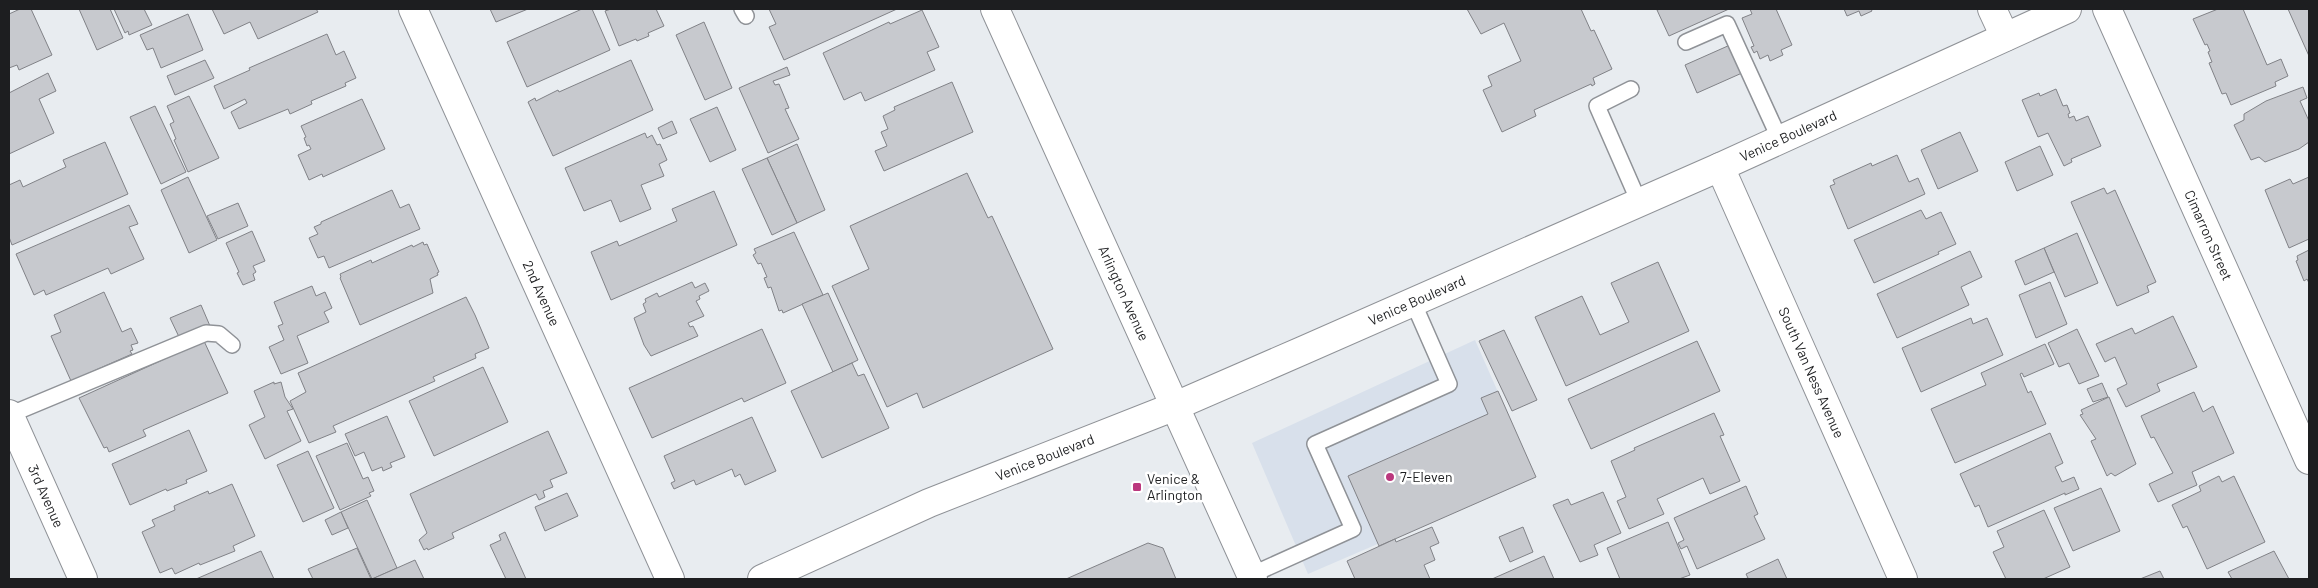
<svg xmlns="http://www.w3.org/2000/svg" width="2318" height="588" viewBox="0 0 2318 588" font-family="Barlow,sans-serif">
  <rect width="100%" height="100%" fill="#e8ecf0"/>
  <path fill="#d8e0eb" d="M1475,340L1535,476L1308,574L1252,443Z"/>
  <g fill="#c7c9ce" stroke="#818287">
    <path d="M20,9H31L52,55L19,70L17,65L9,68V14Z"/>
    <path d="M79,9H110L123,38L97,50Z"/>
    <path d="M114,9H144L152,25L129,35L128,31L125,33Z"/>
    <path d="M212,9H316L318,12L258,39L250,22L224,34Z"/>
    <path d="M490,9H528L496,22Z"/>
    <path d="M582,9H592L610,50L527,87L507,42Z"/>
    <path d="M611,9H656L664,26L648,33L649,36L637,41L636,39L619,46L605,11Z"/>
    <path d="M769,9H897L784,60L769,27L776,24Z"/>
    <path d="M1467,9H1581L1591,31L1594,30L1612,69L1593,78L1595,84L1592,86L1591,84L1534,110L1536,116L1502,132L1483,90L1492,86L1488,76L1521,61L1504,23L1481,34Z"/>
    <path d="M1661,9H1729L1669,36L1657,10Z"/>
    <path d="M1750,9H1776L1792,45L1781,50L1783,55L1770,61L1768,55L1760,59L1757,51L1754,53L1751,47L1754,46L1742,18L1752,14Z"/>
    <path d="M1844,9H1871L1872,11L1861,16L1859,11L1847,16Z"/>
    <path d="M2218,9H2243L2267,65L2281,59L2288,76L2275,82L2276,86L2231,105L2226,93L2222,94L2209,63L2212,62L2208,52L2210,51L2207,44L2205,45L2193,19Z"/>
    <path d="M2288,9H2309V56Z"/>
    <path d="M922,10L939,47L927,52L935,70L865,101L861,92L844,100L823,53L889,22L890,24Z"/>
    <path d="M188,14L203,50L161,68L153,48L147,50L140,35Z"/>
    <path d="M704,22L732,88L705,100L676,35Z"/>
    <path d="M327,34L336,55L344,51L356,78L345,83L346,86L311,101L312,104L290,114L288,109L239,129L231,112L247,103L245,99L224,109L214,86L250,70L249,68Z"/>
    <path d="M1730,45L1742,73L1697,93L1685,65Z"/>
    <path d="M205,60L214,78L175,95L167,76Z"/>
    <path d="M631,60L653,110L553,156L528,102L535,98L536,101L558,90L559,92Z"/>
    <path d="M787,67L790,75L773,81L775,85L779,84L789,108L785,109L799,139L768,153L739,88Z"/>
    <path d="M48,73L56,91L39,99L54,133L9,154V93Z"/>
    <path d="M952,82L973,132L884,171L875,151L887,146L881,132L888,129L883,116L895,110L894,107Z"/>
    <path d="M2303,87L2307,98L2300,101L2309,121V142L2299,149L2265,162L2259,157L2251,160L2234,125L2244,120V114L2266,101Z"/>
    <path d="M2056,89L2063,106L2067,105L2070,113L2068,114L2069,118L2074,116L2076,121L2088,116L2101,146L2071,159L2072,162L2064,166L2048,133L2038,137L2022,100L2039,93L2040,96Z"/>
    <path d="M189,96L219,158L188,172L174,140L176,139L170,124L174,122L167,106Z"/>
    <path d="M362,99L385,149L323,177L322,174L309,180L298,155L311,149L309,145L307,146L304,138L306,137L301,126Z"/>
    <path d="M155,106L186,172L161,184L130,117Z"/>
    <path d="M717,107L736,150L710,162L690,119Z"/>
    <path d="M672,121L677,133L663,139L658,128Z"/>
    <path d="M1960,132L1978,171L1938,189L1921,150Z"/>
    <path d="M645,133L647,138L652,135L657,145L660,144L667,160L659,164L664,176L641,185L651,209L620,222L611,200L584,211L565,168Z"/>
    <path d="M105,142L128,194L12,245L9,237V185L20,180L23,187L66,167L63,160Z"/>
    <path d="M797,144L825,210L797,223L767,158Z"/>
    <path d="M2040,146L2053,175L2017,191L2005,162Z"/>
    <path d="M1897,155L1909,182L1918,178L1925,194L1848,229L1830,186L1835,184L1833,180L1871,163L1872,166Z"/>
    <path d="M767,158L797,223L772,235L742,169Z"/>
    <path d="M967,173L988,218L992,216L1053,349L923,408L917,393L887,407L832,286L869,269L850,226Z"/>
    <path d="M188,177L217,240L189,253L161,190Z"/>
    <path d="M2309,177V239L2289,248L2265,190L2290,179L2293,184Z"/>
    <path d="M2104,188L2107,194L2115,190L2156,282L2147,286L2149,292L2117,306L2071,202Z"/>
    <path d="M392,190L400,208L409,204L420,229L329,268L324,256L318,258L309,238L318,234L314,227L321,224V222Z"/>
    <path d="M714,191L737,245L611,300L591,252L617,241L619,246L677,221L672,209Z"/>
    <path d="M238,203L248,226L218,239L207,216Z"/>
    <path d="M129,205L138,224L129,227L144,259L111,274L108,268L46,295L44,290L34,295L16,254Z"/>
    <path d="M1921,210L1926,219L1941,212L1956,244L1938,252L1939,254L1874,283L1854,240Z"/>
    <path d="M252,231L265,261L253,266L256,272L253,274L255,280L243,285L237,273L239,272L226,243Z"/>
    <path d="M794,232L823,295L783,313L782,310L779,311L771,287L768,288L764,278L767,277L761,263L758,264L753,255L756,253L754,249Z"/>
    <path d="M2077,233L2098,283L2065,297L2044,248Z"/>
    <path d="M423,242L424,245L427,244L439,272L437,273L438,275L430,279L433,293L360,325L340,278L341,277L340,274L371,260L372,263L412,245L413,247Z"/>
    <path d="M2044,248L2054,272L2025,285L2015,261Z"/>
    <path d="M2309,250V283L2307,279L2304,281L2296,261L2298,260L2297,256Z"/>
    <path d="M1970,251L1982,277L1961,287L1969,305L1897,338L1877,294Z"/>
    <path d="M1658,262L1689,331L1566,386L1535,317L1582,296L1600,335L1629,322L1611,283Z"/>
    <path d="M692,282L695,288L705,283L709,291L699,296L700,299L696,301L704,316L688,323L690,327L693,326L698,336L651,356L644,345L634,318L646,312L643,304L646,302L645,299L657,293L659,297Z"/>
    <path d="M2050,282L2067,324L2036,338L2019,295Z"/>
    <path d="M312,286L316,296L325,292L332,308L324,312L329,322L297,336L308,363L281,374L269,347L284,340L278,326L283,324L274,302Z"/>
    <path d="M104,292L122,332L131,328L138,343L131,345L133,350L130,351L132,354L71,381L51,336L61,332L54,315Z"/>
    <path d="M828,293L858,360L833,372L802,304Z"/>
    <path d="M466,297L475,315L489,348L475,354L476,358L433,377L435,381L333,426L336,432L309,443L290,401L306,392L298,373Z"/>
    <path d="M201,305L210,326L180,339L170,318Z"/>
    <path d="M2173,316L2197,367L2157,384L2160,391L2126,407L2117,389L2127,384L2115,357L2105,362L2096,344L2132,328L2135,334Z"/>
    <path d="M1971,318L1973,324L1987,318L2003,355L1921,392L1902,348Z"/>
    <path d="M762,329L786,383L744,402L742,398L652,438L629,388Z"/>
    <path d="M2077,329L2099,376L2079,384L2069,363L2059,367L2048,343Z"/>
    <path d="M1504,330L1537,400L1512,411L1479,341Z"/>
    <path d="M204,341L228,393L143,430L146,436L109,452L107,447L104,448L79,398Z"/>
    <path d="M1697,341L1720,391L1591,449L1568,399Z"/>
    <path d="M2045,344L2054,364L2024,377L2022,373L2020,374L2028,393L2031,391L2046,424L1955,463L1931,409L1986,385L1981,373Z"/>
    <path d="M852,363L858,376L864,374L889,428L822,458L791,391Z"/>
    <path d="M483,367L508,422L434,456L409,401Z"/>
    <path d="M274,382V384L281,382L285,397L293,409L287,411L301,441L265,459L249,425L265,417L254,391Z"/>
    <path d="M2102,383L2108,397L2093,402L2087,389Z"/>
    <path d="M1498,391L1536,477L1379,546L1348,476L1488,414L1481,398Z"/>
    <path d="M2194,392L2203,412L2213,406L2234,453L2192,472L2197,485L2158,502L2149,484L2173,473L2154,437L2151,438L2141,416Z"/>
    <path d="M2109,397L2136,464L2115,476L2111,473L2107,476L2091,441L2096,439L2080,415L2083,414L2081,410Z"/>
    <path d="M1714,413L1724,435L1720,436L1740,481L1710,494L1703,478L1657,499L1664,514L1629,529L1617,501L1626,497L1611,461L1635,450L1634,448Z"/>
    <path d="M387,416L405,457L390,463L392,467L383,471L382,467L372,471L364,452L355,456L345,434Z"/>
    <path d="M752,417L776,471L745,485L740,474L735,477L732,469L696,485L694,480L674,489L671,483L675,481L664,456Z"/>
    <path d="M189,430L207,471L186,480L187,483L167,491L166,489L130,505L112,464Z"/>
    <path d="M548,431L567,473L550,480L553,487L543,491L545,497L539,500L536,494L452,533L454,538L428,550L427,548L424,550L419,540L427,533L410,494Z"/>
    <path d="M2050,433L2063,463L2055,467L2062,482L2074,477L2079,489L2065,495V493L1988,527L1979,505L1975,507L1960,474Z"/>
    <path d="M347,443L363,479L368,477L374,491L369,493L371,496L340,510L316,456Z"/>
    <path d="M308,451L334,508L303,522L277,465Z"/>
    <path d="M2219,476L2222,482L2234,476L2265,542L2207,569L2187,526L2183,528L2172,505L2201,491L2199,486Z"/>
    <path d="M232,484L255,536L233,546L235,551L200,565L199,563L175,574L172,568L160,573L142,532L155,526L152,520L175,510L174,506L208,491L209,494Z"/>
    <path d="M1746,486L1758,514L1754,516L1765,539L1697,569L1687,546L1681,549L1678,543L1684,540L1674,518Z"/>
    <path d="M2101,488L2120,531L2073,551L2054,508Z"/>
    <path d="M1603,492L1621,533L1594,545L1598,555L1580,562L1553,505L1568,499L1571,505Z"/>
    <path d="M567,493L578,516L545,531L535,507Z"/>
    <path d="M367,500L397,568L372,579L341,512Z"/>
    <path d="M2044,510L2070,567L2043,579H2006L1993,552L2004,547L1997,531Z"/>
    <path d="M341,512L348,528L332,535L325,520Z"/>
    <path d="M1668,522L1690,575L1679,579H1620L1607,548Z"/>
    <path d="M1432,527L1439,543L1430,547L1435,560L1424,565L1430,579H1355L1347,561L1395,539L1396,542Z"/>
    <path d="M1523,527L1533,552L1510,562L1499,537Z"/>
    <path d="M505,532L526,579H506L490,545L501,540L499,535Z"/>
    <path d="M1148,543L1163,548L1176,579H1066Z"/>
    <path d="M357,548L371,579H313L308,569Z"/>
    <path d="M261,551L274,579H196Z"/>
    <path d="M2274,551L2289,579H2232L2228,572Z"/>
    <path d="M1544,556L1554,579H1492Z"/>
    <path d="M1778,559L1787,579H1744L1748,578L1746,574Z"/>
    <path d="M415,560L424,579H372L397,568Z"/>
    <path d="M2160,571L2164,579H2140Z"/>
  </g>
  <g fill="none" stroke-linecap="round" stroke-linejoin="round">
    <g stroke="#8f9297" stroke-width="18">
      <g id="lane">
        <path d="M742,9L746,16"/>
        <path d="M1686,42L1727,24L1780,140"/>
        <path d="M1631,89L1597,106L1639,202"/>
        <path d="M9,415L206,333L219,334L232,345"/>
        <path d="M1251,575L1353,529L1315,444L1449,384L1413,302"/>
      </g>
    </g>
    <g stroke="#8f9297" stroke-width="30">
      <g id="street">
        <path id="s1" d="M413,9L670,579"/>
        <path d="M1992,9L2005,37"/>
        <path id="s2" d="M2107,9L2309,460"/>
        <path id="s3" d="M1720,167L1903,579"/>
        <path id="s4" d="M9,414L83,579"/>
      </g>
    </g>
    <g stroke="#8f9297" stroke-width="30">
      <g id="secondary">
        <path id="s5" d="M995,9L1253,579"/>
        <path id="s6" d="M762,579L929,503L1173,407L1304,350L1720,167L2067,9"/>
      </g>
    </g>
    <use href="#lane" stroke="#fff" stroke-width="15"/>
    <use href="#street" stroke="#fff" stroke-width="28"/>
    <use href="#secondary" stroke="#fff" stroke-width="28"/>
  </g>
  <g fill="#bb387e" stroke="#fff" stroke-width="2">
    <circle cx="1390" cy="477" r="5"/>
    <rect x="1132" y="482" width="10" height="10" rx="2.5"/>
  </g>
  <g text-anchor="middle" stroke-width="5" stroke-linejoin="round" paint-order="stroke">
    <g font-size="14" fill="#1d1e20" stroke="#fff">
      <text dy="5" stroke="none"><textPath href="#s6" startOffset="1118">Venice Boulevard</textPath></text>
      <text dy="5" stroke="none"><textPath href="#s2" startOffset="248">Cimarron Street</textPath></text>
      <text dy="5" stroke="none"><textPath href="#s1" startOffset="312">2nd Avenue</textPath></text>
      <text dy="5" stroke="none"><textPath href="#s5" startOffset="312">Arlington Avenue</textPath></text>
      <text dy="5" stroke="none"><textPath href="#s6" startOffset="712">Venice Boulevard</textPath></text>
      <text dy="5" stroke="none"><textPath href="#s3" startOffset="225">South Van Ness Avenue</textPath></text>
      <text dy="5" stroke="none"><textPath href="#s6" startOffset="308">Venice Boulevard</textPath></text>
      <text dy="5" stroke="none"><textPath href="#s4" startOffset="90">3rd Avenue</textPath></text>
    </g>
    <g font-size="14" fill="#1d1e20" stroke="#fff" text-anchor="start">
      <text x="1400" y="482">7-Eleven</text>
      <text x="1147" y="484">Venice &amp;<tspan x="1147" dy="16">Arlington</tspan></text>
    </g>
  </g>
  <rect width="2318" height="588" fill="none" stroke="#1d1e20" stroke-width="20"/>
</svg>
